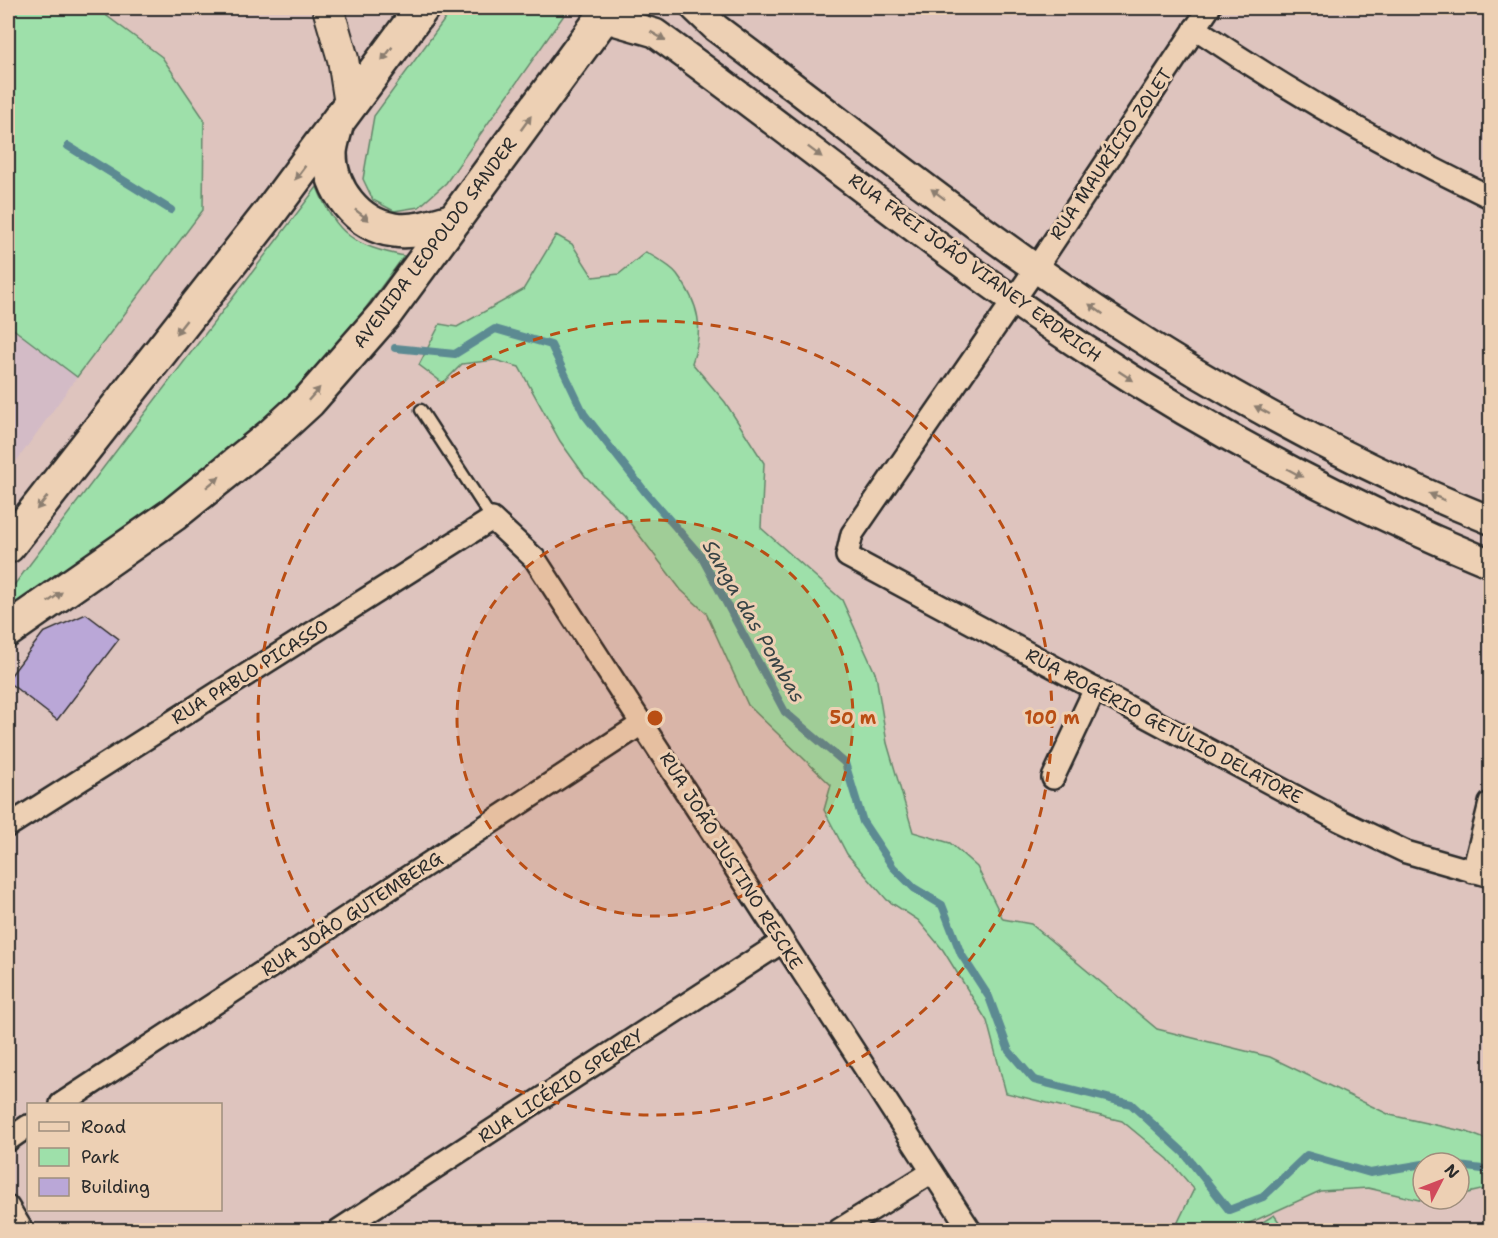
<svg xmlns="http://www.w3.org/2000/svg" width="1498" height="1238" viewBox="0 0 1498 1238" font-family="'Shantell Sans',sans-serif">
  <rect width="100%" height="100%" fill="#dec4be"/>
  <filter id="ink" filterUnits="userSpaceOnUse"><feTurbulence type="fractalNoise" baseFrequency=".0167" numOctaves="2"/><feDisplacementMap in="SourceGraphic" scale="12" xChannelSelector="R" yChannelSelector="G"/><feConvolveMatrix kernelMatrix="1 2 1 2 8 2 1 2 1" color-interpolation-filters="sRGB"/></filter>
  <g filter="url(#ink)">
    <path fill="#d3bbc6" d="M8,325L77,377L8,473Z"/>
    <g fill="#9ee0aa" stroke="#64866a" stroke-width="1.5">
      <path d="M8,8H96L162,57L204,119L203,210L77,377L8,325Z"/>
      <path d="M453,8H569L446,183L419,207L394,211L373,200L363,179L374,116Z"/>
      <path d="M317,187C336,235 355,246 404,256L323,366L204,476L8,611V593Z"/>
      <path d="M556,235L572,244L593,277L619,274L646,252C655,258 670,265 677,274C700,305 704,328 692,363L725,402L764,463L761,528L842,600L876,675L887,743L913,832L950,843L977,867L1003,919L1031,924L1157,1029L1270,1057L1390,1115L1467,1132L1490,1141V1188L1459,1195V1163H1423V1199H1433L1423,1201L1368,1188L1320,1191L1234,1230H1182L1178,1222L1194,1189L1168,1159L1122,1121L1006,1093L987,1021L943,950L918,920L887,900L847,854L824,810L831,785L748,705L706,613L681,590L624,515L585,476L560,441L519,367L495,360L462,364L443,383L419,365L440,324L457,327L523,290Z"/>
      <path d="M1274,1215L1285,1230H1250Z"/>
    </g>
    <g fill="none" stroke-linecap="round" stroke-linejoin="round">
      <g stroke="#5b8a92" stroke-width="8">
        <path d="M68,146L171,210"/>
        <path d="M395,348L455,354L495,329L551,345L584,414L646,493L701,556L785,712L845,763L863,822L893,867L914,888L942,905L961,954L989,997L1009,1051L1034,1080L1131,1104L1184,1153L1229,1210L1263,1197L1307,1155L1370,1173L1423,1164"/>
        <path d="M1459,1166L1490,1170"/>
      </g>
    </g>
    <path fill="#baa7d7" stroke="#2b2b2b" stroke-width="1.5" d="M86,614L119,639L57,720L8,682V679L43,633Z"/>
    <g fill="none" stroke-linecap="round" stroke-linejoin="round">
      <g stroke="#2b2b2b" stroke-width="15">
        <path id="service" d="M421,410L492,519"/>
      </g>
      <g stroke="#2b2b2b" stroke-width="26">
        <g id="minor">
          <path d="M1209,8L1036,268L852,534L847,556L1339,820L1406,852L1490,876"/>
          <path d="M1195,28C1291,93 1386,147 1490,197"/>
          <path d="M1053,778L1095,689"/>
          <path d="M8,826L492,519L535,559L970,1230"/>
          <path d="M1473,872L1490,803"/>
          <path d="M61,1104L643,723"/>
          <path d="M8,1140L28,1126"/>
          <path d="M8,1207L22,1230"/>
          <path d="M339,1230L782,942"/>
          <path d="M839,1230L932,1172"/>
        </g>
      </g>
      <g stroke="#2b2b2b" stroke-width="32">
        <g id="tertiary">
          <path d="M695,8L716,28C846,125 972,228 1107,317C1228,396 1356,466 1490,520"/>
          <path d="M603,18L655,33C799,137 937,252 1085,349C1213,433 1349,505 1490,563"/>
        </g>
      </g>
      <g stroke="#2b2b2b" stroke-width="34">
        <path id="secondary" d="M328,8L343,59L350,104"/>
      </g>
      <g stroke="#2b2b2b" stroke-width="38">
        <g id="trunk">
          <path d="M336,126C334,135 330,145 330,154C330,189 357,225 394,230C414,233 434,226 454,220"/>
          <path d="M8,546L268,215L422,8"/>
          <path d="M8,630L174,514L272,435L309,401L385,314L610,8"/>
        </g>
      </g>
      <use href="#service" stroke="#edd0b4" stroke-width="10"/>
      <use href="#minor" stroke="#edd0b4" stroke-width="21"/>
      <use href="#tertiary" stroke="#edd0b4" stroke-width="27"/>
      <use href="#secondary" stroke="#edd0b4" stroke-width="30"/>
      <use href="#trunk" stroke="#edd0b4" stroke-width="33"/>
    </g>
    <defs><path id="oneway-solid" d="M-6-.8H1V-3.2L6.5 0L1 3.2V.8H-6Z" transform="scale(1.5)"/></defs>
    <g fill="#8c7e70">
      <use href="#oneway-solid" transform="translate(658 36) rotate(30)"/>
      <use href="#oneway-solid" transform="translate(387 54) rotate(127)"/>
      <use href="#oneway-solid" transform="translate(526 123) rotate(-54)"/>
      <use href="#oneway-solid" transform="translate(815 152) rotate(37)"/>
      <use href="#oneway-solid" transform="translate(300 173) rotate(127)"/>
      <use href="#oneway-solid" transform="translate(938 194) rotate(-143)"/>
      <use href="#oneway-solid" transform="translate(362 215) rotate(38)"/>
      <use href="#oneway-solid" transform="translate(1096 309) rotate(-145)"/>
      <use href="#oneway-solid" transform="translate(181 327) rotate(128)"/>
      <use href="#oneway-solid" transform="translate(1126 376) rotate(33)"/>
      <use href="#oneway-solid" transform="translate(314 394) rotate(-48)"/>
      <use href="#oneway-solid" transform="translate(1262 410) rotate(-152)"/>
      <use href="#oneway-solid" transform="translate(1295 473) rotate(28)"/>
      <use href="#oneway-solid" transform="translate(213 482) rotate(-39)"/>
      <use href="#oneway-solid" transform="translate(1437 497) rotate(-156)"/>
      <use href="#oneway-solid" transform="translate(42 503) rotate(129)"/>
      <use href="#oneway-solid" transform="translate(55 597) rotate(-35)"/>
    </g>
  </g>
  <circle cx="655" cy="718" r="198" fill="#b94e14" fill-opacity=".12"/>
  <g fill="none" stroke="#b94e14" stroke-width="3" stroke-dasharray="10 8">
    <circle cx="655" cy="718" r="198"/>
    <circle cx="655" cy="718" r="397"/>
  </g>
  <g text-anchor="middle" stroke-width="6" stroke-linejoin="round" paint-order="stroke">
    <g font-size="18" fill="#2b2b2b" stroke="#edd0b4">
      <text transform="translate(1111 154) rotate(-56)" y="6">RUA MAURÍCIO ZOLET</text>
      <text transform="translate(435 243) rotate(-53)" y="6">AVENIDA LEOPOLDO SANDER</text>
      <text transform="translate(975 268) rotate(36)" y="6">RUA FREI JOÃO VIANEY ERDRICH</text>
      <text transform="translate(250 672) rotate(-32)" y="6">RUA PABLO PICASSO</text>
      <text transform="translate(1164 726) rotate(28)" y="6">RUA ROGÉRIO GETÚLIO DELATORE</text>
      <text transform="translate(731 861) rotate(58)" y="6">RUA JOÃO JUSTINO RESCKE</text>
      <text transform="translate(352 914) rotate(-33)" y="6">RUA JOÃO GUTEMBERG</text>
      <text transform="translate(561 1086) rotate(-33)" y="6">RUA LICÉRIO SPERRY</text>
    </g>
    <g font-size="20" font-style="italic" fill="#374345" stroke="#edd0b4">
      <text transform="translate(754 621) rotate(60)" y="7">Sanga das Pombas</text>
    </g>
  </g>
  <circle cx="655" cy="718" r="9" fill="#b94e14" stroke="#edd0b4" stroke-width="3"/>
  <g font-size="18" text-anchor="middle" font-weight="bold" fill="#b94e14" stroke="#edd0b4" stroke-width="6" stroke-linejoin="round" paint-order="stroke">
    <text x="853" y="724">50 m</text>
    <text x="1052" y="724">100 m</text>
  </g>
  <rect width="1498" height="1238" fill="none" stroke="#edd0b4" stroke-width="30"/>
  <rect x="15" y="15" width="1468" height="1208" fill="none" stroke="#2b2b2b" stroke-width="2" filter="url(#ink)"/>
  <rect x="27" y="1103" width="195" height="108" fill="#edd0b4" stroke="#9f8e7d" stroke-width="1.5"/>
  <rect x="39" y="1122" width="30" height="9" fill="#edd0b4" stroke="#9f8e7d" stroke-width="1.5"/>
  <text x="81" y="1133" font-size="18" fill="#2b2b2b">Road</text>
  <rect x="39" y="1148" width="30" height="18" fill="#9ee0aa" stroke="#9f8e7d" stroke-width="1.5"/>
  <text x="81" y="1163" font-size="18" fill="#2b2b2b">Park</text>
  <rect x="39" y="1178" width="30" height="18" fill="#baa7d7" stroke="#9f8e7d" stroke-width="1.5"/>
  <text x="81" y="1193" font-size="18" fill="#2b2b2b">Building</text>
  <g transform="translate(1441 1181) rotate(48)"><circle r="28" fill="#edd0b4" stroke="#9f8e7d" stroke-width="1.5"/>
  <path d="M0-4.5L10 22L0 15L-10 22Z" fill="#d1495b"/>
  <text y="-9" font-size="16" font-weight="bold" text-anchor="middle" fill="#2b2b2b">N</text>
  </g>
</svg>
